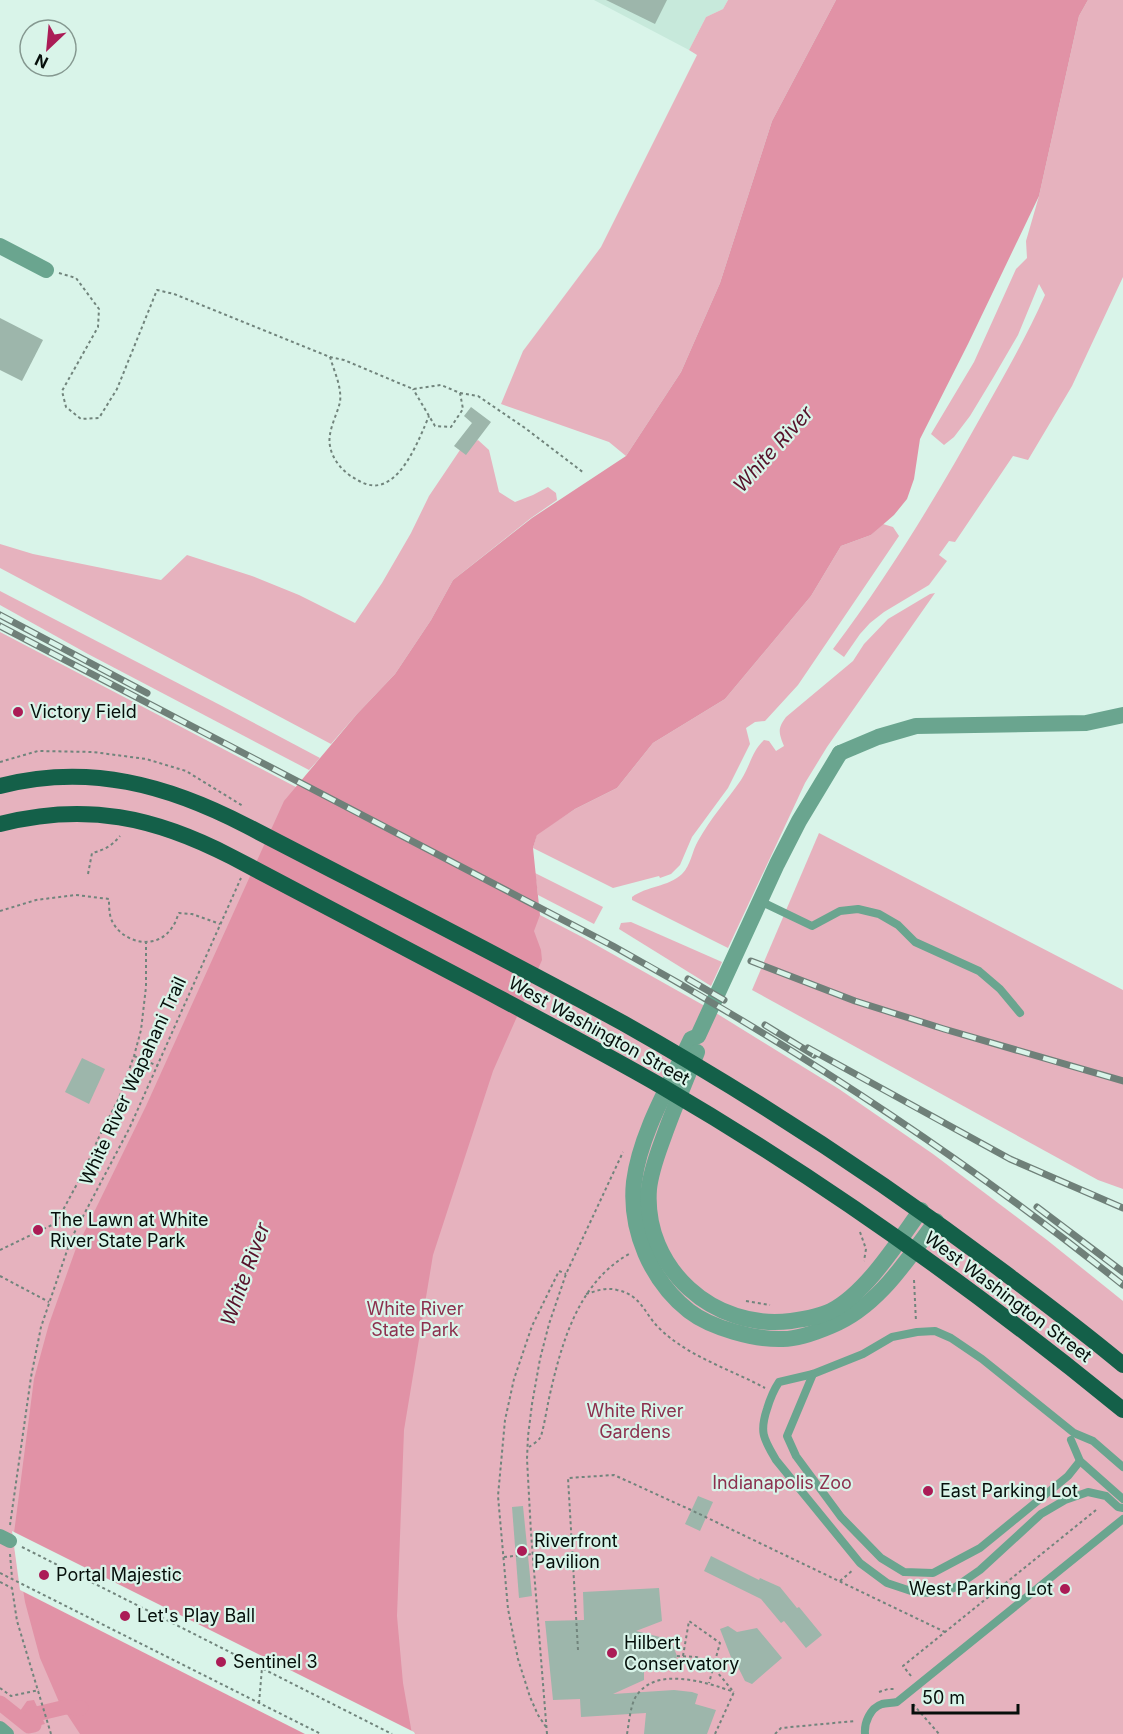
<svg xmlns="http://www.w3.org/2000/svg" width="1123" height="1734" viewBox="0 0 1123 1734" font-family="Inter,sans-serif">
  <rect width="100%" height="100%" fill="#d9f4e9"/>
  <path fill="#c7e9db" d="M594,0H728L723,9L706,17L689,50Z"/>
  <g fill="#e6b2be">
    <path d="M728,0H836L772,121L720,283L681,372L626,456L609,442L501,404L523,351L601,247L697,55L689,50L706,17L723,9Z"/>
    <path d="M1088,0H1123V277L1072,386L1028,460L1013,456L955,542L949,541L939,555L947,561L929,585L884,612L870,623L860,634L844,657L833,649C889,575 938,494 983,413C1005,374 1027,336 1045,295L1039,284L1018,335L993,378L970,416L954,437L944,445L931,434L974,362L1016,269L1027,258L1026,241L1039,196L1079,16Z"/>
    <path d="M478,440L489,450L499,492L515,502L533,495L548,487L556,493L557,500L531,518L453,580L431,620L395,674L357,714L331,744L0,568V544L33,554L161,580L187,555L252,576L299,595L355,623L382,583L411,533L429,496L460,450Z"/>
    <path d="M883,524L893,527L899,536L798,685L765,721L755,722L746,728L750,744L728,788L692,837L680,865L671,874L660,878L659,876L613,888L533,848L537,834L575,809L617,788L653,743L725,699L811,596L841,546L871,535Z"/>
    <path d="M0,591L222,706L320,758L309,770L88,654L0,605Z"/>
    <path d="M935,593L827,747L805,783L728,948L632,900V897C647,886 668,887 682,874C691,865 692,851 698,841C710,819 727,800 741,780C750,766 752,751 764,740L769,741L776,751L784,746C779,733 777,729 786,717L853,661L864,644L888,619L930,594Z"/>
    <path d="M0,632L584,938L703,1005L839,1089L933,1154L1047,1240L1123,1301V1734H0Z"/>
    <path d="M819,833L1123,990V1189L1098,1180L752,990Z"/>
    <path d="M535,873L603,907L594,924L538,895Z"/>
    <path d="M631,922L722,962L711,986L619,929L621,923Z"/>
  </g>
  <g fill="#e192a6">
    <path d="M836,0H1088L1079,16L1039,196L968,344L920,439L914,479L907,499L894,515L871,535L841,546L811,596L725,699L653,743L617,788L575,809L537,835L533,848L540,915L534,931L541,950L542,960L493,1071L433,1255L404,1430L397,1616L403,1683L412,1734H80L59,1702L40,1658L25,1602L14,1533L34,1379L49,1324L75,1251L146,1106L284,801L357,714L395,674L431,620L453,580L532,518L626,456L681,372L720,283L772,121Z"/>
    <path d="M0,1696L20,1711L27,1701L34,1700L45,1724L29,1728L0,1705Z"/>
  </g>
  <path fill="#d9f4e9" d="M12,1531L414,1732L415,1734H305L20,1590Z"/>
  <g fill="none" stroke-linecap="round" stroke-linejoin="round">
    <path stroke="#e192a6" stroke-width="15" d="M0,1703L29,1726L34,1725L32,1715L66,1707L81,1708"/>
  </g>
  <g fill="#9db6ab">
    <path d="M606,0H667L655,24Z"/>
    <path d="M0,318L43,340L22,381L0,370Z"/>
    <path d="M471,407L491,422L466,455L454,446L472,423L464,416Z"/>
    <path d="M82,1058L105,1069L89,1104L65,1092Z"/>
    <path d="M698,1496L713,1502L700,1531L685,1524Z"/>
    <path d="M523,1506L532,1596L519,1598L512,1507Z"/>
    <path d="M711,1556L759,1580L760,1578L780,1587L797,1608L799,1607L822,1635L806,1648L784,1621L781,1623L761,1599L704,1571Z"/>
    <path d="M659,1588L662,1621L636,1631L668,1639L672,1643L677,1656L675,1663L671,1668L666,1670H658L644,1666V1680L613,1694L674,1690L692,1692L698,1694L695,1704L716,1710L707,1734H644L646,1713L581,1717L580,1699L553,1700L545,1621L584,1620L583,1592Z"/>
    <path d="M728,1626L737,1632L757,1628L782,1658L752,1684L745,1681L738,1667L734,1665L720,1629Z"/>
  </g>
  <g fill="none" stroke-linecap="round" stroke-linejoin="round">
    <g stroke="#71847c" stroke-width="2" stroke-dasharray="3 3" stroke-linecap="butt">
      <path d="M59,273L76,278L99,309L98,327L62,391L66,407L81,419L99,418L117,389L157,290L174,294L330,357L344,360L413,389L441,385L460,393L463,409L451,427L435,426L413,389"/>
      <path d="M330,357C334,371 342,387 340,402C337,415 327,432 330,446C332,459 343,472 354,478C358,480 362,483 366,484C399,495 419,439 429,416"/>
      <path d="M460,393L478,396L525,428L584,473"/>
      <path d="M0,762L38,751L93,752L146,759L186,771L243,806"/>
      <path d="M88,874L92,853C104,850 112,846 120,836"/>
      <path d="M0,911L36,900L76,895L109,899C109,907 109,916 113,923C126,945 159,950 173,926C176,922 177,917 179,913L192,914L220,924"/>
      <path d="M134,1056L158,1066"/>
      <path d="M860,1232L866,1249L864,1261"/>
      <path d="M0,1250L56,1223L84,1171L99,1137L119,1098L134,1056L141,1030L146,987V943"/>
      <path d="M0,1276L49,1302"/>
      <path d="M914,1280L916,1322"/>
      <path d="M586,1294C596,1291 606,1287 617,1290C642,1295 644,1314 660,1329C689,1357 730,1369 765,1388"/>
      <path d="M746,1301L770,1305"/>
      <path d="M529,1447C532,1445 538,1441 540,1438C543,1434 548,1401 550,1394C562,1341 579,1282 629,1254"/>
      <path d="M10,1525L31,1377L41,1327L71,1239L129,1129L241,878"/>
      <path d="M22,1547L392,1734"/>
      <path d="M10,1554L12,1578"/>
      <path d="M504,1557L533,1554"/>
      <path d="M0,1573L321,1734"/>
      <path d="M840,1581L853,1570"/>
      <path d="M0,1582L12,1588L17,1621L51,1734"/>
      <path d="M578,1650L568,1478L614,1475L691,1510L945,1632"/>
      <path d="M677,1656L697,1657L713,1667L732,1690"/>
      <path d="M683,1656L689,1621L720,1643L709,1683"/>
      <path d="M911,1676L903,1666L1096,1510"/>
      <path d="M0,1688L11,1696L39,1690"/>
      <path d="M879,1692L888,1689H894"/>
      <path d="M259,1703L262,1668"/>
      <path d="M913,1704L939,1734"/>
      <path d="M546,1727L538,1715L530,1697L518,1659L508,1609L498,1496L505,1420L514,1379L532,1326L559,1271L566,1274"/>
      <path d="M547,1734L531,1533L527,1459L528,1436L532,1404L540,1359L549,1324L566,1274L623,1152"/>
      <path d="M627,1734C629,1723 630,1708 635,1698C654,1665 706,1682 734,1692"/>
      <path d="M715,1734L734,1692"/>
      <path d="M775,1734L781,1728L855,1721"/>
    </g>
    <g stroke="#6aa58f" stroke-width="8">
      <path d="M760,901L812,926L840,911L858,909L879,914L898,925L915,942L979,971L1000,989L1020,1013"/>
      <path d="M813,1374L787,1436L796,1456L841,1517L881,1558L904,1572L933,1573L980,1548L1068,1476L1080,1461"/>
      <path d="M1071,1440L1080,1461L1123,1499"/>
      <path d="M1123,1467L1093,1441L1074,1433L982,1359L951,1338L935,1331L917,1332L892,1337L863,1354L813,1374L779,1382C773,1391 770,1399 767,1409C759,1433 764,1439 776,1460L860,1563L887,1583L914,1592L932,1593L954,1588L980,1570L1041,1514L1065,1500L1088,1492L1106,1496L1118,1507L1123,1508"/>
      <path d="M865,1734C864,1723 870,1708 882,1704C886,1703 893,1703 897,1702L1123,1519"/>
    </g>
    <g stroke="#6aa58f" stroke-width="14">
      <path d="M0,1536L10,1541"/>
      <path d="M0,1728L7,1734"/>
    </g>
    <g stroke="#6aa58f" stroke-width="16">
      <path d="M0,246L46,270"/>
      <path d="M840,753L878,737L916,726L1086,723L1123,715"/>
    </g>
    <g stroke="#6aa58f" stroke-width="16">
      <path d="M840,753L799,821L777,864L698,1036L691,1039C671,1082 640,1133 634,1182C629,1230 651,1281 689,1311C711,1328 755,1340 783,1339C799,1339 817,1332 831,1326C878,1307 907,1260 936,1221"/>
      <path d="M697,1052C686,1080 674,1108 664,1136C658,1153 651,1170 649,1189C643,1268 714,1331 791,1321C805,1319 819,1317 831,1311C867,1292 897,1243 921,1210"/>
    </g>
    <g stroke="#146049" stroke-width="16">
      <path d="M0,786C89,763 168,785 247,826C372,891 499,955 623,1023C756,1098 883,1181 1005,1273C1045,1303 1085,1333 1123,1365"/>
      <path d="M0,824C86,802 155,817 232,857C313,900 394,942 475,985C537,1018 600,1051 661,1086C824,1181 977,1291 1123,1410"/>
    </g>
    <g stroke="#6f8079" stroke-width="7">
      <g id="rail">
        <path d="M0,615L147,693"/>
        <path d="M0,626L613,946C792,1045 963,1157 1123,1285"/>
        <path d="M751,961L855,1001L944,1029L1123,1081"/>
        <path d="M688,979L724,1000"/>
        <path d="M765,1025L814,1055"/>
        <path d="M808,1048L1010,1159L1123,1208"/>
        <path d="M1037,1207L1123,1272"/>
      </g>
    </g>
    <use href="#rail" stroke="#d9f4e9" stroke-width="4.5" stroke-dasharray="14" stroke-linecap="butt"/>
  </g>
  <g fill="#ab1c56" stroke="#d9f4e9" stroke-width="2">
    <circle cx="18" cy="712" r="6"/>
    <circle cx="38" cy="1230" r="6"/>
    <circle cx="928" cy="1491" r="6"/>
    <circle cx="522" cy="1551" r="6"/>
    <circle cx="44" cy="1575" r="6"/>
    <circle cx="1065" cy="1589" r="6"/>
    <circle cx="125" cy="1616" r="6"/>
    <circle cx="612" cy="1653" r="6"/>
    <circle cx="221" cy="1662" r="6"/>
  </g>
  <g text-anchor="middle" stroke-width="4.5" stroke-linejoin="round" paint-order="stroke">
    <g font-size="18" fill="#060f0b" stroke="#d9f4e9" text-anchor="start">
      <text x="30" y="718">Victory Field</text>
      <text x="50" y="1226">The Lawn at White<tspan x="50" dy="21">River State Park</tspan></text>
      <text x="940" y="1497">East Parking Lot</text>
      <text x="534" y="1547">Riverfront<tspan x="534" dy="21">Pavilion</tspan></text>
      <text x="56" y="1581">Portal Majestic</text>
      <text x="1053" y="1595" text-anchor="end">West Parking Lot</text>
      <text x="137" y="1622">Let's Play Ball</text>
      <text x="624" y="1649">Hilbert<tspan x="624" dy="21">Conservatory</tspan></text>
      <text x="233" y="1668">Sentinel 3</text>
    </g>
    <g font-size="18" fill="#060f0b" stroke="#d9f4e9">
      <text transform="translate(599 1031) rotate(29)" y="6">West Washington Street</text>
      <text transform="translate(133 1081) rotate(-65)" y="6">White River Wapahani Trail</text>
      <text transform="translate(1008 1297) rotate(37)" y="6">West Washington Street</text>
    </g>
    <g font-size="18" fill="#8c304e" stroke="#d9f4e9">
      <text x="415" y="1315">White River<tspan x="415" dy="21">State Park</tspan></text>
      <text x="635" y="1417">White River<tspan x="635" dy="21">Gardens</tspan></text>
      <text x="782" y="1489">Indianapolis Zoo</text>
    </g>
    <g font-size="20" font-style="italic" fill="#56112a" stroke="#d9f4e9">
      <text transform="translate(773 449) rotate(-48)" y="7">White River</text>
      <text transform="translate(245 1274) rotate(-70)" y="7">White River</text>
    </g>
  </g>
  <g transform="translate(48 48) rotate(206)"><circle r="28" fill="#d9f4e9" stroke="#859890" stroke-width="1.5"/>
  <path d="M0-4.5L10 22L0 15L-10 22Z" fill="#ab1c56"/>
  <text y="-9" font-size="16" font-weight="bold" text-anchor="middle" fill="#060f0b">N</text>
  </g>
  <path d="M913 1704v9h105v-9" fill="none" stroke="#060f0b" stroke-width="3"/>
  <text x="922" y="1704" font-size="18" fill="#060f0b" stroke="#d9f4e9" stroke-width="4.5" paint-order="stroke">50 m</text>
</svg>
